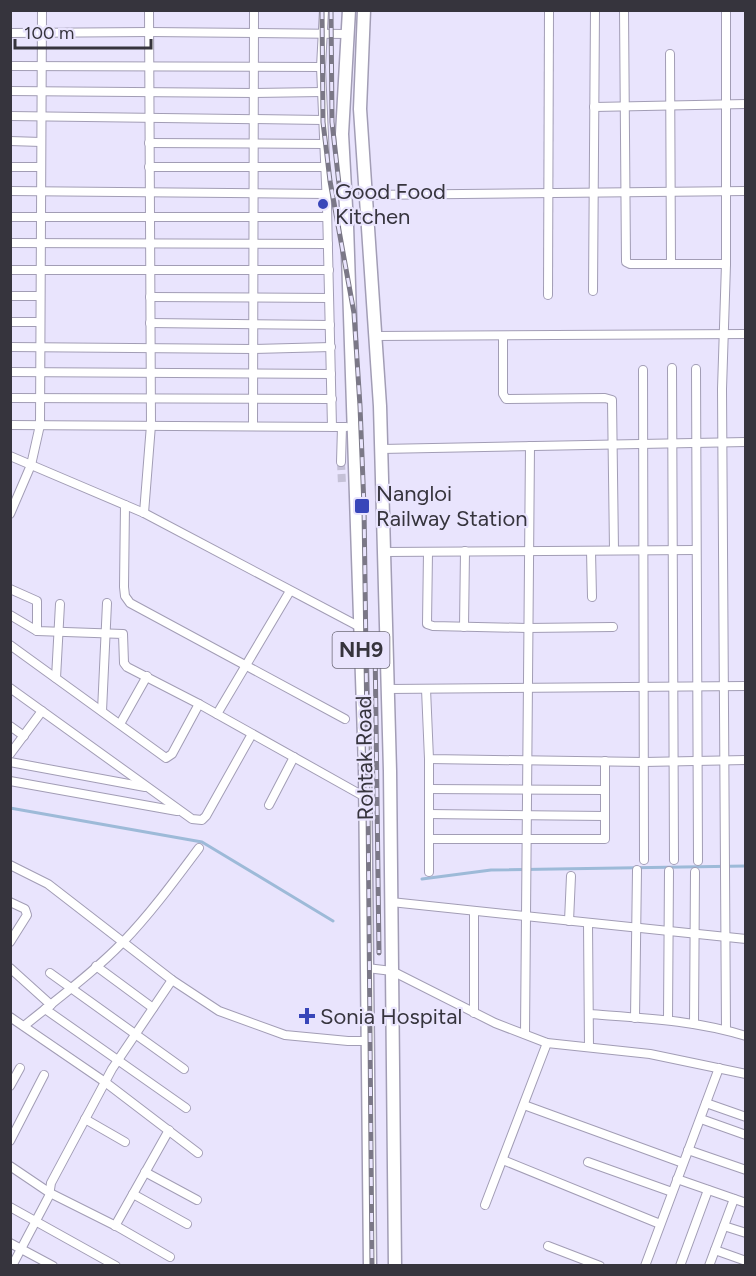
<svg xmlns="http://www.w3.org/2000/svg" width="756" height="1276" viewBox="0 0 756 1276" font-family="Figtree,sans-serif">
  <rect width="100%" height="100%" fill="#e9e4fd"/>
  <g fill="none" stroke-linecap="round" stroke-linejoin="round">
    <g stroke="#9dbad8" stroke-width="3">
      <path d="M10,808L202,842L333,921"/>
      <path d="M422,879L491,870L746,866"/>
    </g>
    <path stroke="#c5c1d7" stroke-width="8" stroke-dasharray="8 4" stroke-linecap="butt" d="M341,462L342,485"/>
    <g stroke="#a29db5" stroke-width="10">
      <g id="minor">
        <path d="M324,10L321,67L327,206L332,427"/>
        <path d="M624,10L626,262L630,264H726"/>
        <path d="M726,10V264L722,389L726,1030"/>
        <path d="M10,33L149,32L347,34"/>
        <path d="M670,54L671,264"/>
        <path d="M10,66L321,67"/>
        <path d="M10,91L254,93L322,92"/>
        <path d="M594,107L746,104"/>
        <path d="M10,116L323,120"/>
        <path d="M10,141L41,142"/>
        <path d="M149,143L324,144"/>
        <path d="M10,167H41"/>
        <path d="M149,167H325"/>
        <path d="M10,191L327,194"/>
        <path d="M365,195L746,191"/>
        <path d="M10,217H327"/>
        <path d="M10,243L328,244"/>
        <path d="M10,270H329"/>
        <path d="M593,291L595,10"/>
        <path d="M548,295L549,10"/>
        <path d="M10,296H40"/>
        <path d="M150,297L329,298"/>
        <path d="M10,322H40"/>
        <path d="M150,323L330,325"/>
        <path d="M375,336L746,334"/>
        <path d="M503,336V394L506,399L605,398L612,400L614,550"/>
        <path d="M10,347L253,349L331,347"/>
        <path d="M672,368L674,860"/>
        <path d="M696,369L698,861"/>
        <path d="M643,370L644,860"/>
        <path d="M10,372L331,374"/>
        <path d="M10,398L332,399"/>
        <path d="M10,425L342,427"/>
        <path d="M253,426L254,10"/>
        <path d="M381,449L746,442"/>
        <path d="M10,456L144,513L360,627"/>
        <path d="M341,462L342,427H346"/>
        <path d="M125,505L124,587L125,596L130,603L345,719"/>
        <path d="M144,513L151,425L149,10"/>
        <path d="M10,514L31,465L40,425L42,10"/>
        <path d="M591,551L592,597"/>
        <path d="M384,552L696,550"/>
        <path d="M428,552L427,624L433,626L527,628L613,627"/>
        <path d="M10,589L37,601V631"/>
        <path d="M10,615L37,631L123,634L124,663L127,667L199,704L365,797"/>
        <path d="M464,627L465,551"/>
        <path d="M10,645L166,758L172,754L199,704"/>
        <path d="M56,678L60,604"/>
        <path d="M10,688L192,819L202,820L206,816L252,734"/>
        <path d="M388,689L746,686"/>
        <path d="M426,689L429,759L644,762L746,760"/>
        <path d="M102,711L107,603"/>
        <path d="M217,714L290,591"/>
        <path d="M120,724L147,676"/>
        <path d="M10,726L24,736"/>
        <path d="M10,754L42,711"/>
        <path d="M429,759V872"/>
        <path d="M10,762L145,787"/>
        <path d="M10,781L177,811"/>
        <path d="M429,789L605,790"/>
        <path d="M269,805L294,757"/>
        <path d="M429,814L605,816"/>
        <path d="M429,839H605V761"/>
        <path d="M10,865L48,884L172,980L219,1011L285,1035L348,1041H368"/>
        <path d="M10,902L25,909L27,915L10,942"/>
        <path d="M391,902L746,939"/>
        <path d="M474,911V1013"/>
        <path d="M569,921L571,876"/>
        <path d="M588,923L589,1047"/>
        <path d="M96,966L153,1008"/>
        <path d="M10,968L51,1005"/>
        <path d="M367,968L392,971L495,1023L547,1043L650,1054L746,1074"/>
        <path d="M50,973L184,1069"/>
        <path d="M45,1009L186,1108"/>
        <path d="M589,1014C642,1018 695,1020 746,1036"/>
        <path d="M10,1017L105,1082L198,1153"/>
        <path d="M635,1018L637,870"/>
        <path d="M668,1020L669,871"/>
        <path d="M694,1024L695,872"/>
        <path d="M24,1026C57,999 93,973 123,942C151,913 175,880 199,848"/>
        <path d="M525,1034L530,446"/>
        <path d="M10,1086L20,1068"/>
        <path d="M706,1103L746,1117"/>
        <path d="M524,1105L683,1163"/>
        <path d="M85,1119L125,1142"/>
        <path d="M701,1119L746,1135"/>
        <path d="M10,1141L44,1075"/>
        <path d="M688,1150L746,1170"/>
        <path d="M503,1160L660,1224"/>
        <path d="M588,1162L672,1192"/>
        <path d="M10,1166L50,1193L118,1227L170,1257"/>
        <path d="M145,1172L197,1200"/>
        <path d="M677,1179L746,1203"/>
        <path d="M133,1194L187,1224"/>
        <path d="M485,1205L547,1043"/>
        <path d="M10,1207L116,1266"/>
        <path d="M115,1226L169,1130"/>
        <path d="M724,1226L746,1233"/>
        <path d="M10,1243L53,1266"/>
        <path d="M548,1246L600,1266"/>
        <path d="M715,1250L746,1261"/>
        <path d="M12,1266L49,1196L51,1183L112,1069L172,980"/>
        <path d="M645,1266L719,1068"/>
        <path d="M680,1266L708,1190"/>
        <path d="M709,1266L734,1199"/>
      </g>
    </g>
    <g stroke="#a29db5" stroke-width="15">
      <g id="trunk">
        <path d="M349,10L342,134L347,225L365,768L370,1266"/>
        <path d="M364,10L360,109L380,406L390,771L395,1266"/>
        <path d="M361,644L386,643"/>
      </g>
    </g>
    <use href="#minor" stroke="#fff" stroke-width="8"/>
    <use href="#trunk" stroke="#fff" stroke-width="12"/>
    <g stroke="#7b7887" stroke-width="5">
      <g id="rail">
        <path d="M322,10L323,122L330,181L354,313L360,406L364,507L368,803L372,1266"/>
        <path d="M331,10L332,122L339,184"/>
        <path d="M375,644L379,953"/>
      </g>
    </g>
    <use href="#rail" stroke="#e9e4fd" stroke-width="3" stroke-dasharray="9" stroke-linecap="butt"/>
  </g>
  <g fill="#3846b9" stroke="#e9e4fd" stroke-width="2">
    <circle cx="323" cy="204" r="6"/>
    <rect x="354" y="498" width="16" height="16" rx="3"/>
    <path d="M304 1007h6v6h6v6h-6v6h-6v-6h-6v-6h6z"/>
  </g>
  <g text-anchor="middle" stroke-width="4.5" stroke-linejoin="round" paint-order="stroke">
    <rect fill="#e9e4fd" stroke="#6c6977" stroke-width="1.5" x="332.5" y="632" width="57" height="36" rx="4.5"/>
    <g font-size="21" font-weight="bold" fill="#36343d">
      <text x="361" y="657">NH9</text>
    </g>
    <g font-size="22" fill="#36343d" stroke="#e9e4fd" text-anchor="start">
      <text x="335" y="199">Good Food<tspan x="335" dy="25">Kitchen</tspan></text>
      <text x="376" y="501">Nangloi<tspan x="376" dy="25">Railway Station</tspan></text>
      <text x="320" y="1024">Sonia Hospital</text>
    </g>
    <g font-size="22" fill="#36343d" stroke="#e9e4fd">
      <text transform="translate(364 758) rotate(-91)" y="8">Rohtak Road</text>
    </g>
  </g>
  <rect width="756" height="1276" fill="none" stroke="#36343d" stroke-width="24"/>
  <path d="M15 39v9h136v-9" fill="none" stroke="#36343d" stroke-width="3"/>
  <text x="24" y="39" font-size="18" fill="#36343d" stroke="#e9e4fd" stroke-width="4.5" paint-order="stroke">100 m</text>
</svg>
